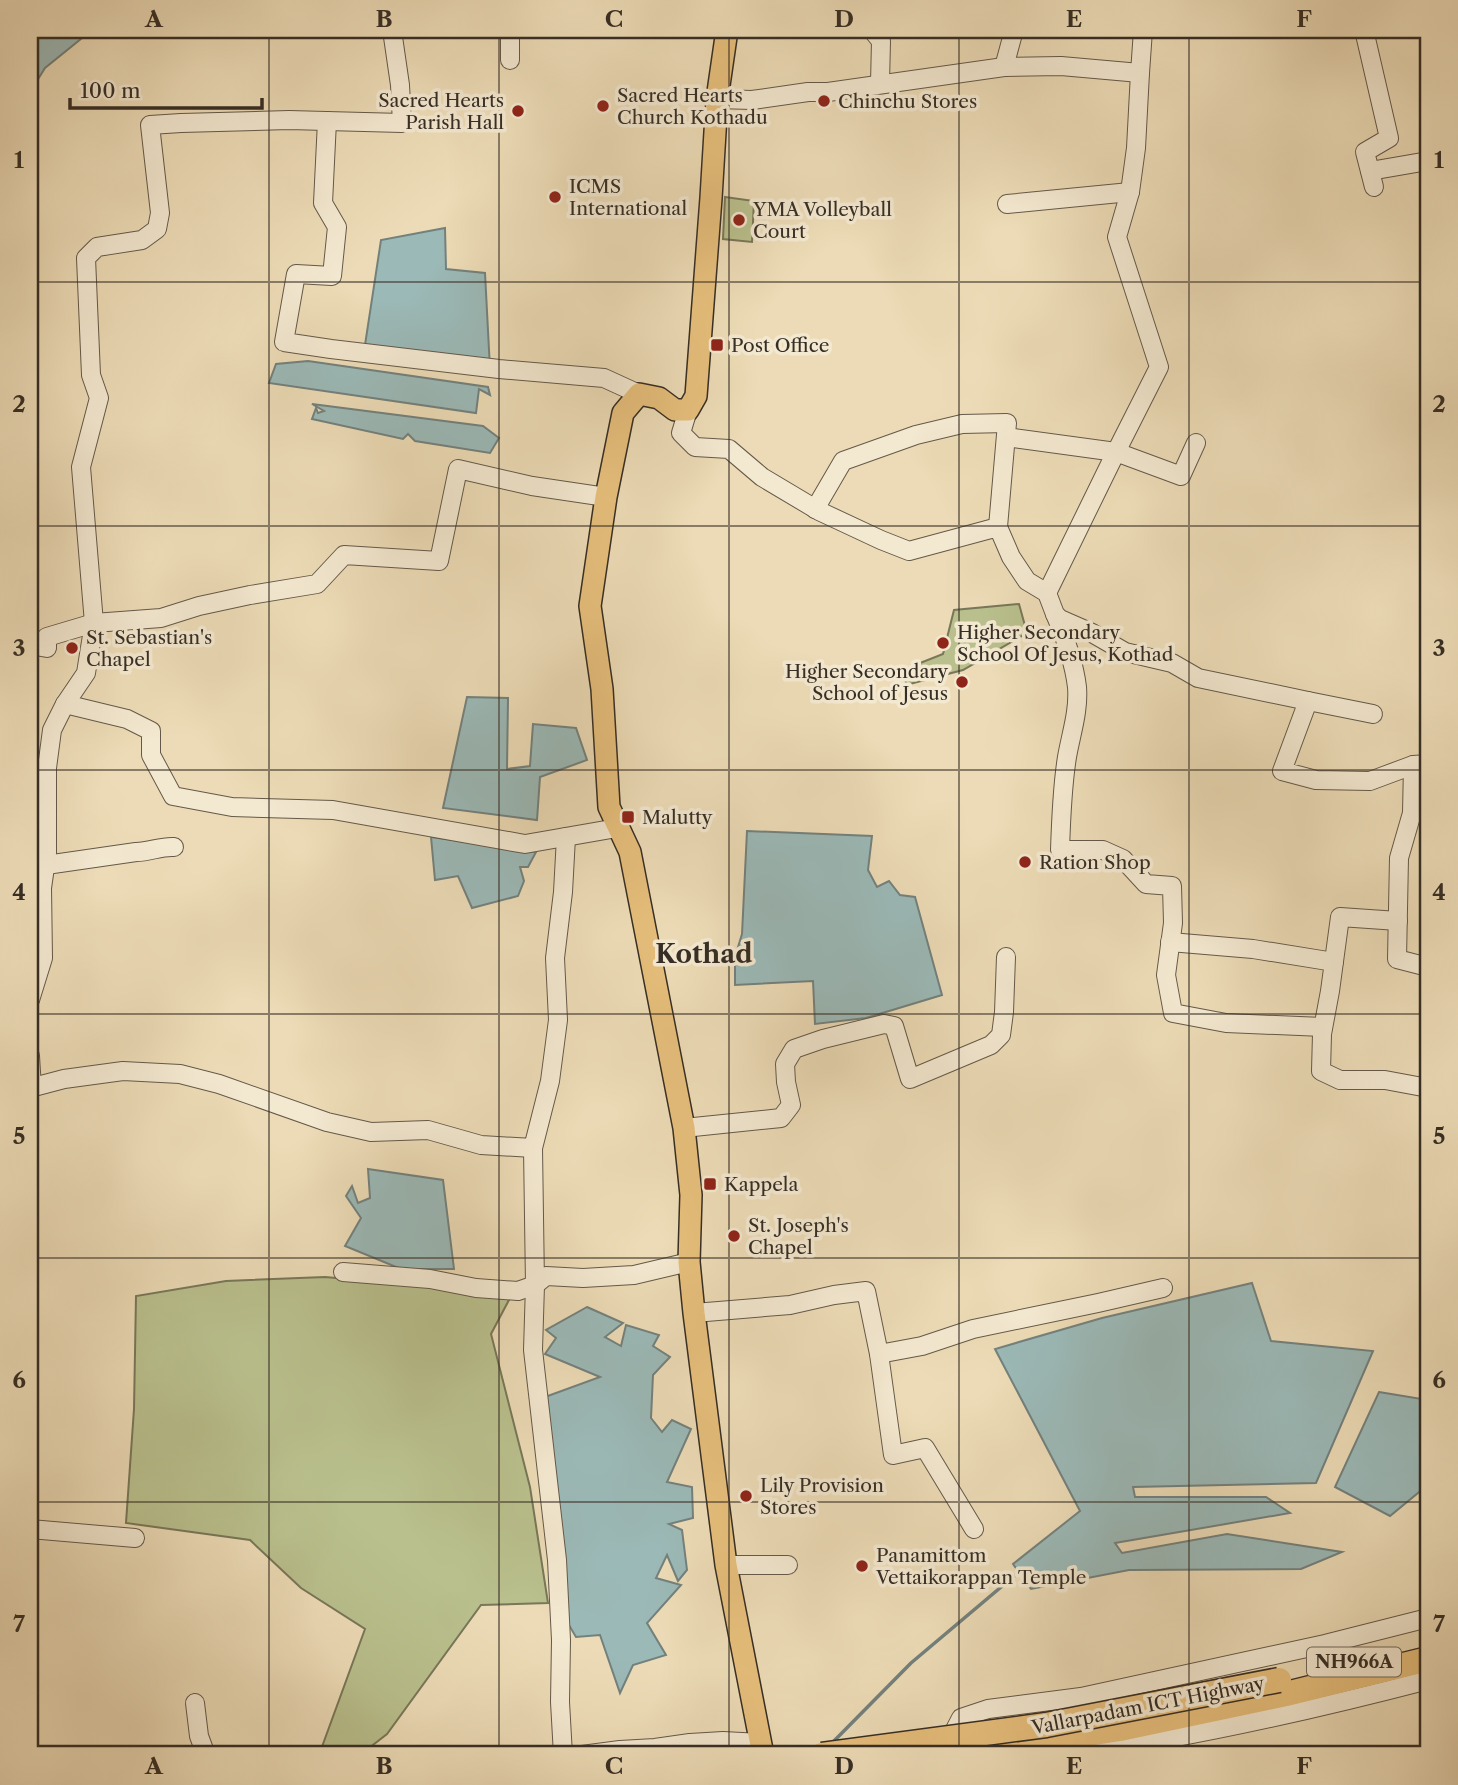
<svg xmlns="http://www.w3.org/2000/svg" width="1458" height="1785" viewBox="0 0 1458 1785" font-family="'Libre Caslon Text',serif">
  <rect width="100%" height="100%" fill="#ecdbb6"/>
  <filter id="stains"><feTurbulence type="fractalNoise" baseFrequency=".00286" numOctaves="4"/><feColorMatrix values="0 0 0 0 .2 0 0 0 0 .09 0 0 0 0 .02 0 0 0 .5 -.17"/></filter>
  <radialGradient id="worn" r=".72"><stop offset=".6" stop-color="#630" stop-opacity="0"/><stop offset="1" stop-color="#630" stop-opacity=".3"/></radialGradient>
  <g fill="#b9c08d" stroke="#787759" stroke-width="2">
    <path d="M725,197L754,201L752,242L723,239Z"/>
    <path d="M1019,604L1027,633L963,670L906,685L905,669L943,654L954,610Z"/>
    <path d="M325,1277L404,1284L510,1298L491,1334L530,1487L548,1603L481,1605L387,1734L360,1755H319L365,1629L301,1588L250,1540L126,1523L134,1409L136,1296L226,1281Z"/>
  </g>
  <g fill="#9bb9b7" stroke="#73817d" stroke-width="2">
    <path d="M30,30H92L45,68L30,92Z"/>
    <path d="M445,228L446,269L485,273L490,369L363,358L381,240Z"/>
    <path d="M308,361L488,387L490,395L479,389L476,413L269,383L276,364Z"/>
    <path d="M312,404L483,426L499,438L490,453L415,441L408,434L403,439L312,419L316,408L318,413L324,411Z"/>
    <path d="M467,697L508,698L507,769L530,766L533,724L576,728L587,760L540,777L537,820L443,808Z"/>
    <path d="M747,831L872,836L868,870L877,887L889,881L900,895L915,897L942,995L866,1018L815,1024L813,981L735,985V957L742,934Z"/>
    <path d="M431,837L536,852L528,867H520L524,881L518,896L472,908L458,876L435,880Z"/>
    <path d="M368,1169L443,1180L454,1269H401L345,1246L361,1218L346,1196L352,1186L358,1203L370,1198Z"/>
    <path d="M1252,1283L1271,1341L1373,1351L1316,1483L1133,1487L1135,1497H1266L1290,1513L1115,1543L1122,1553L1227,1534L1342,1552L1301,1569L1129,1570L1031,1589L1013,1564L1080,1511L995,1349L1102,1318Z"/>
    <path d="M587,1307L623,1323L605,1337L621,1346L626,1325L659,1335L653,1346L670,1357L653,1375L651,1418L662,1432L672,1420L691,1429L667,1482L692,1487L693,1518L669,1524L682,1530L687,1570L678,1581L667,1555L656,1578L681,1585L647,1623L666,1655L633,1665L620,1693L600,1635L576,1637L563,1615L545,1397L600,1377L545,1354L556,1338L546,1330Z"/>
    <path d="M1379,1392L1428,1400V1482L1424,1488L1390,1516L1335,1487Z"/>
  </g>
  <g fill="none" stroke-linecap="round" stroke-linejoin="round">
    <path stroke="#73817d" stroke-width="3.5" d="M832,1743L911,1663L1020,1571"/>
    <g stroke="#645949" stroke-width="20">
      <g id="minor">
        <path d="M872,30L881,41L880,83"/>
        <path d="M1364,30L1389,138L1365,152L1374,187"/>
        <path d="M510,60V30"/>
        <path d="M1004,67L1014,30"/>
        <path d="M1140,73L1143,30"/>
        <path d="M717,99L752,100L808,92H828L1004,67L1061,66L1140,73L1136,148L1130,192L1117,237L1159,367L1116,452L1006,437"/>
        <path d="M327,121L323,203L337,227L332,276L296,274L284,342L331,349L499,369L604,378L639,394"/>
        <path d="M1370,171L1428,161"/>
        <path d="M1007,204L1130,192"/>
        <path d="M688,410L681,433L695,447L729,449L762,477L819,511L881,540L909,551L998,527L1011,557L1027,581L1047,593L1055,614L1060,619L1092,633L1125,652L1172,663L1198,678L1308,701L1282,771L1316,780L1370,781L1413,765L1428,764"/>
        <path d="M815,509L843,461L916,435L962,424L1007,423L998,527"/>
        <path d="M1047,593L1116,452L1181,476L1196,443"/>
        <path d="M1055,614C1065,637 1074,662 1077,687C1079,711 1071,734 1067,757C1062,788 1061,819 1060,850H1103L1123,859L1146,884L1172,886L1173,923L1166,975L1173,1013L1226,1023L1323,1027"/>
        <path d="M30,645L47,648V637L94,623L161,618L199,606L250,595L317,584L344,555L439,561L458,469L532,486L606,497"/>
        <path d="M1308,701L1373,714"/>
        <path d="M65,704L127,719L151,731V755L173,796L232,807L333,810L525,844L617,828"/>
        <path d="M1413,765L1412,813L1399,858L1397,959L1428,967"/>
        <path d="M46,865L136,852C150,852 161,846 174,847"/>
        <path d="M1398,921L1340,917L1330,991L1322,1034L1321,1071L1340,1080H1385L1428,1088"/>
        <path d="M1170,942L1253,949L1334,962"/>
        <path d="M30,1000L43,958L42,888L47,853V768L52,730L65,704L86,673L94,623L81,467L99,398L91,375L86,258L97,247L142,240L157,229L160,213L150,125L181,123L289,120L402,123L400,85L392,30"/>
        <path d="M30,1056L32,1088"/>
        <path d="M30,1088L64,1079L123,1071L180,1074L219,1084L327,1122L371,1132L428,1130L481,1145L533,1148L550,1081L558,1020L555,958L563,892L566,837"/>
        <path d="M684,1128L781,1118L791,1105L786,1082L785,1064L794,1049L823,1039L884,1024L894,1026L910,1079L991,1045L1001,1035L1004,1012L1006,957"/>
        <path d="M533,1148L535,1285L533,1350L557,1560L561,1640L560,1702L563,1755"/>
        <path d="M343,1272L430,1279L476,1288L518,1291L535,1285L546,1276L583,1278L634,1275L689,1262"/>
        <path d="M694,1313L790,1305L834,1295L866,1291L879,1354L893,1455L925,1448L974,1529"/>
        <path d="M879,1354L922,1346L973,1329L1098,1303L1163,1288"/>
        <path d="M30,1529L135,1538"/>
        <path d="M726,1565H788"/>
        <path d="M195,1703L199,1736L206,1755"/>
        <path d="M947,1745L961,1718L988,1709L1081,1697L1325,1644L1428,1618"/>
        <path d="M582,1755L620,1750L655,1748L690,1743L723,1741L761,1743"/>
        <path d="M1067,1755C1189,1738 1309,1711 1428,1680"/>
      </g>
    </g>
    <g stroke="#362e25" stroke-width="24">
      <path id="major" d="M727,30L717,99L711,198L696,396L688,410H675L659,398L639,394L623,413L606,497L590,606L602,689L609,807L630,852L684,1128L691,1195L689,1262L694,1313L726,1565L763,1755"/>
    </g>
    <g stroke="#362e25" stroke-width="27">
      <path id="highway" d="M955,1755L1120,1729L1286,1694L1428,1659"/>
    </g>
    <use href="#minor" stroke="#f3e8d0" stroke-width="18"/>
    <use href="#major" stroke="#e6be7b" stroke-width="21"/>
    <use href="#highway" stroke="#e6be7b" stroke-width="24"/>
    <g stroke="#362e25" stroke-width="27" stroke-linecap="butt">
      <path id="highway-bridge" d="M822,1755L1046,1725L1279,1680"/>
    </g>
    <use href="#highway-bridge" stroke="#e6be7b" stroke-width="24"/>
  </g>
  <path fill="none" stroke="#362e25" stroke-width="2" stroke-opacity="0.55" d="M269,30V1755M499,30V1755M729,30V1755M959,30V1755M1189,30V1755M30,282H1428M30,526H1428M30,770H1428M30,1014H1428M30,1258H1428M30,1502H1428"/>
  <g fill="#8f2418" stroke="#f3e8d0" stroke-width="2.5">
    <circle cx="824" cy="101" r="7"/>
    <circle cx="603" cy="106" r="7"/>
    <circle cx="518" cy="111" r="7"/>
    <circle cx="555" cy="197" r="7"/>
    <circle cx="739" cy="220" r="7"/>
    <rect x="710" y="338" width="14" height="14" rx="3.5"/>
    <circle cx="943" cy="643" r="7"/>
    <circle cx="72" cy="648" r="7"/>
    <circle cx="962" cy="682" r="7"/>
    <rect x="621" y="810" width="14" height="14" rx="3.5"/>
    <circle cx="1025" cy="862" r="7"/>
    <rect x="703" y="1177" width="14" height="14" rx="3.5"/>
    <circle cx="734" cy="1236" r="7"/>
    <circle cx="746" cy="1496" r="7"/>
    <circle cx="862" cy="1566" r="7"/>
  </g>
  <g text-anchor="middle" stroke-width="7" stroke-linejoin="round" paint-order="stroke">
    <rect fill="#f3e8d0" stroke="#6f6658" stroke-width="2" x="1307" y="1647.5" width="94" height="29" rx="5"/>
    <g font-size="18" font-weight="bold" fill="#362e25">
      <text x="1354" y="1668">NH966A</text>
    </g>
    <g font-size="19" fill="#362e25" stroke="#f3e8d0" text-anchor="start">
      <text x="617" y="102">Sacred Hearts<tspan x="617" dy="22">Church Kothadu</tspan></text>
      <text x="504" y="107" text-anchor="end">Sacred Hearts<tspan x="504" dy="22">Parish Hall</tspan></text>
      <text x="838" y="108">Chinchu Stores</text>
      <text x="569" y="193">ICMS<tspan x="569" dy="22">International</tspan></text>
      <text x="753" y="216">YMA Volleyball<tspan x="753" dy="22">Court</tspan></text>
      <text x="731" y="352">Post Office</text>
      <text x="957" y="639">Higher Secondary<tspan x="957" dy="22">School Of Jesus, Kothad</tspan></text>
      <text x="86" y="644">St. Sebastian's<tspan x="86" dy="22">Chapel</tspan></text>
      <text x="948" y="678" text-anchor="end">Higher Secondary<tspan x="948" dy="22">School of Jesus</tspan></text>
      <text x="642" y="824">Malutty</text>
      <text x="1039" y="869">Ration Shop</text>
      <text x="724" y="1191">Kappela</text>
      <text x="748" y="1232">St. Joseph's<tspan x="748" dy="22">Chapel</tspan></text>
      <text x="760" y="1492">Lily Provision<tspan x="760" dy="22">Stores</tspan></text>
      <text x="876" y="1562">Panamittom<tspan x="876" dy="22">Vettaikorappan Temple</tspan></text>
    </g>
    <g font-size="19" fill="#362e25" stroke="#f3e8d0">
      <text transform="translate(1148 1705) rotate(-11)" y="7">Vallarpadam ICT Highway</text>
    </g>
    <g font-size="26" font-weight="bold" fill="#362e25" stroke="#f3e8d0">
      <text x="704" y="963">Kothad</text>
    </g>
  </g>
  <rect width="1458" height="1785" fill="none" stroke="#ecdbb6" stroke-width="77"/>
  <path d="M70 98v10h192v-10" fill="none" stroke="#362e25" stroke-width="3.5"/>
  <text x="80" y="98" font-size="21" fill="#362e25" stroke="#f3e8d0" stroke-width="5" paint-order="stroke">100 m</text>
  <rect x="38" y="38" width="1382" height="1708" fill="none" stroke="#362e25" stroke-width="2.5"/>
  <g font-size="23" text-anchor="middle" font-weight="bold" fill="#362e25">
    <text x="154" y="27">A</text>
    <text x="384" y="27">B</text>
    <text x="614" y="27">C</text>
    <text x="844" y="27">D</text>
    <text x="1074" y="27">E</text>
    <text x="1304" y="27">F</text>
    <text x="19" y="168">1</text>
    <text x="1439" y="168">1</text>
    <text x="19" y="412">2</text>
    <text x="1439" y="412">2</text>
    <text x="19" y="656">3</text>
    <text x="1439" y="656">3</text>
    <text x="19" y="900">4</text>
    <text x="1439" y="900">4</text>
    <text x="19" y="1144">5</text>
    <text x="1439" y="1144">5</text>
    <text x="19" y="1388">6</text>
    <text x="1439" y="1388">6</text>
    <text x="19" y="1632">7</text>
    <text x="1439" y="1632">7</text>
    <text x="154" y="1774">A</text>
    <text x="384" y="1774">B</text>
    <text x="614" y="1774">C</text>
    <text x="844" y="1774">D</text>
    <text x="1074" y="1774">E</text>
    <text x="1304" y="1774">F</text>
  </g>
  <rect width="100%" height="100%" filter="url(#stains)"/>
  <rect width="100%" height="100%" fill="url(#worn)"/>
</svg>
